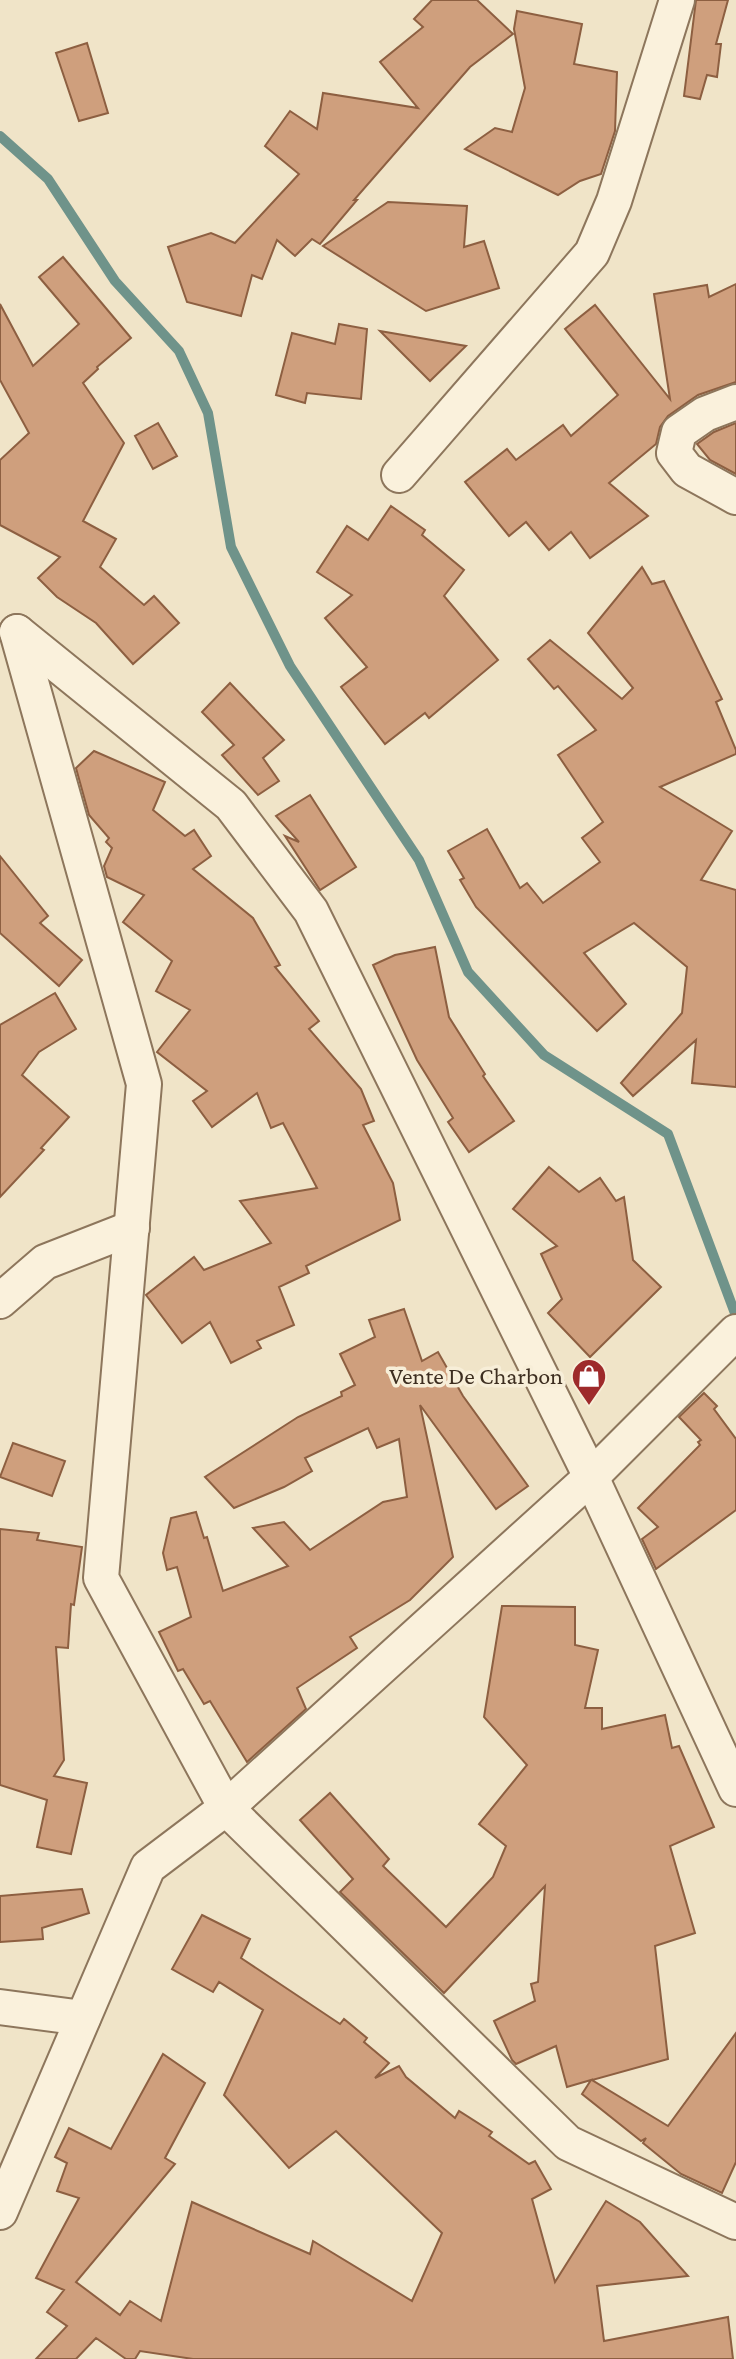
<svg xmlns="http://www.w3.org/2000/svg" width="736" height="2359" viewBox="0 0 736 2359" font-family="'Crimson Pro',serif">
  <rect width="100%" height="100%" fill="#f0e4c8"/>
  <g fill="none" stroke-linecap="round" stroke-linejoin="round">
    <path stroke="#6f938a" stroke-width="10" d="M0,136L48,179L115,281L179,351L208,413L231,547L290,666L419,860L468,972L544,1055L668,1134L736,1316"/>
  </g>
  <g fill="#cf9f7d" stroke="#8d5f41" stroke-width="2">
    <path d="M432,0H477L513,34L470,67L354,200H357L320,244L312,239L295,256L277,240L262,279L252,275L241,316L187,302L168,247L211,233L235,243L299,174L265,146L290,111L317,129L323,93L418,108L380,62L423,27L414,19Z"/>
    <path d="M696,0H728L716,44H721L717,77L707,75L700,99L684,96Z"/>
    <path d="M517,11L582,24L574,64L617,72L615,131L601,174L580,181L558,195L465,149L495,128L512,132L525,88L514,29Z"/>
    <path d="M87,43L108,113L79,121L56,53Z"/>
    <path d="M388,202L467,206L464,247L484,241L499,288L426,311L323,246Z"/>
    <path d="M63,257L131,338L97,367L98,369L83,383L124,443L83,521L116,539L100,567L144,605L154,596L179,623L133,664L96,623L57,597L38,578L60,557L0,525V460L29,433L0,380V304L33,366L79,324L39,277Z"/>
    <path d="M736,284V382L698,395L668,416L660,427L656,444L609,483L648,516L590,558L571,532L549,550L526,522L509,536L465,482L507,449L516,460L563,425L571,436L618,395L565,329L595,305L670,399L654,294L707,285L709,297Z"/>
    <path d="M339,324L367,329L361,399L307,393L305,403L276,395L292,333L335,344Z"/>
    <path d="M380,331L466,346L430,381Z"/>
    <path d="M158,423L177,456L153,469L135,436Z"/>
    <path d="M736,423V474L710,460L697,444L714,432Z"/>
    <path d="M391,506L425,530L422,535L464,570L444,596L498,660L429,718L425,713L385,744L341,687L367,667L325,618L352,595L317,572L347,526L368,540Z"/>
    <path d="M642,567L652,584L664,581L722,699L716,702L736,750V754L660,787L732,831L701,880L736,890V1087L692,1083L696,1040L633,1096L621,1083L682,1013L687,967L634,923L584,953L626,1004L597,1031L476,907L460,880L464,878L448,851L487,829L520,888L527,883L543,903L600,862L582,838L603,822L558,755L596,730L558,686L554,689L528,659L550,640L622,699L633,688L588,633Z"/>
    <path d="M230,683L284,740L263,758L279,781L258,795L222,755L234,745L202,712Z"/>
    <path d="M94,751L165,782L153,810L185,836L194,830L211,856L193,869L253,918L280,965L275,967L319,1021L309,1029L361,1089L374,1121L363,1125L393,1183L400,1220L306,1266L309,1273L279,1287L294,1325L257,1341L261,1348L231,1363L210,1322L182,1343L146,1295L194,1257L204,1270L271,1243L240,1201L317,1188L283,1123L271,1128L257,1093L212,1127L193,1101L207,1091L157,1052L190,1010L156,991L172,961L123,922L144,895L107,877L104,866L112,848L106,842L109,838L89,815L76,768Z"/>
    <path d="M310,795L356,867L320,890L285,836L299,842L276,816Z"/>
    <path d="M0,856L48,916L40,923L82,960L59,986L0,933Z"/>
    <path d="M435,947L449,1017L485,1074L483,1076L514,1121L469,1152L448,1122L453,1118L417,1060L373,965L395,955Z"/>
    <path d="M55,993L76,1029L39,1052L22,1075L69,1117L41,1148L44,1150L0,1197V1025Z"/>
    <path d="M549,1167L579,1192L600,1178L616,1201L624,1197L633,1260L661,1287L590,1357L548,1313L562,1299L541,1254L557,1246L513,1209Z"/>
    <path d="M404,1309L422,1361L438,1352L463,1396L528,1486L496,1509L420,1405L453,1557L410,1600L350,1637L357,1648L297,1688L306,1709L247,1762L210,1701L204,1704L183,1669L178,1671L159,1632L191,1617L177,1567L167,1570L163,1553L171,1518L196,1512L204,1538L207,1537L223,1591L288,1566L253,1528L284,1522L310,1550L383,1502L407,1497L399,1439L377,1448L368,1428L305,1458L312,1471L284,1487L234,1508L205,1477L298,1417L342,1396L341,1392L355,1385L340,1354L375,1337L369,1320Z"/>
    <path d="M704,1393L717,1406L714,1409L736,1439V1510L656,1569L642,1539L658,1527L638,1508L700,1445L698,1442L701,1440L679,1417Z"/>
    <path d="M13,1443L65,1461L52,1496L0,1477Z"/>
    <path d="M0,1529L39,1533L37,1540L82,1547L74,1605L71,1604L68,1648L56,1647L64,1760L54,1776L87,1783L71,1854L37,1847L47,1800L0,1785Z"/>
    <path d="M502,1606L575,1607V1645L598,1650L585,1708H602V1729L665,1715L672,1748L679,1746L714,1827L670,1846L695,1933L655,1946L668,2059L592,2080L668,2126L736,2033V2162L722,2193L681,2174L643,2143L646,2138L641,2141L582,2094L591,2080L567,2087L556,2046L516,2064L512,2060L494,2021L535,2001L531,1984L538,1982L545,1886L444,1993L340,1892L353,1879L300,1820L330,1793L389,1859L383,1866L446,1927L493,1877L506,1846L479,1824L527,1765L484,1717Z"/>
    <path d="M82,1889L89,1913L42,1928L43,1939L0,1942V1896Z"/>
    <path d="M202,1915L250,1939L241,1958L340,2024L344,2019L367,2038L364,2042L389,2063L375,2078L399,2066L406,2077L455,2118L459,2111L492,2132L489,2136L529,2164L535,2161L551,2189L532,2199L555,2282L606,2201L640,2222L688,2276L597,2286L604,2341L728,2317L733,2359H193L140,2351L135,2359H126L96,2338L76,2359H36L67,2326L47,2312L64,2290L36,2278L79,2198L57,2191L67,2163L55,2157L69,2128L111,2149L163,2054L205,2083L165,2158L175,2164L76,2282L120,2315L130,2301L161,2321L192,2202L310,2254L313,2241L412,2301L442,2233L336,2131L289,2168L224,2095L263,2010L219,1982L213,1992L172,1969Z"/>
  </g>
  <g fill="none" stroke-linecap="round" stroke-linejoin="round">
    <g stroke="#8d765c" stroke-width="38">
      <g id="minor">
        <path d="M736,402L705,414L679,432L674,453L687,470L736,497"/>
        <path d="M399,475L592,253L614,201L677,0"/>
        <path d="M17,632L144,1084L101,1578L226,1808L568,2143L736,2222"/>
        <path d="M17,632L231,805L311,911L591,1477L736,1789"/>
        <path d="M0,1301L45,1262L132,1228"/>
        <path d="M0,2007L83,2018"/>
        <path d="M0,2212L148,1867L226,1808L591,1477L736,1332"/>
      </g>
    </g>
    <use href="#minor" stroke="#faf1dc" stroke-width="34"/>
  </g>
  <defs>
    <g id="shop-pin" transform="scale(1.8)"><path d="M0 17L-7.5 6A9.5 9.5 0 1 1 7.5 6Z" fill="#9e2a2b" stroke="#f7eed8"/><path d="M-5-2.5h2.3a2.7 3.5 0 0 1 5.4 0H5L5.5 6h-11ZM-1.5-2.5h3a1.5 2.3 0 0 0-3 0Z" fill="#fff"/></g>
  </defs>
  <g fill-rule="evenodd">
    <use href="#shop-pin" x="589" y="1376"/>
  </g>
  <g text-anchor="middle" stroke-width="7" stroke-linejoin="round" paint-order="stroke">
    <g font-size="24" fill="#3d2e20" stroke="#f7eed8" text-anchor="end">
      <text x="563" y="1384">Vente De Charbon</text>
    </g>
  </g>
</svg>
